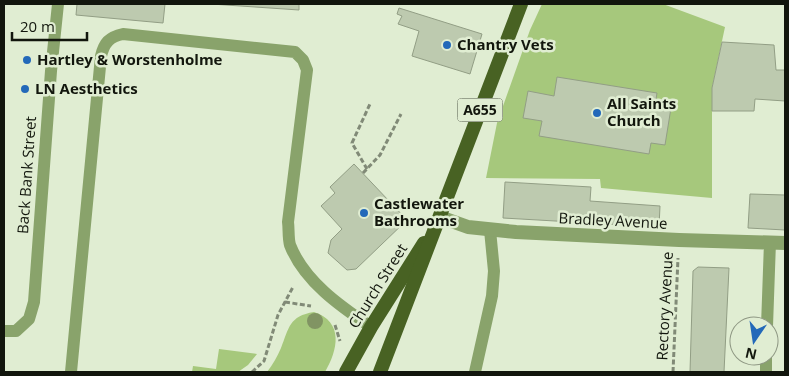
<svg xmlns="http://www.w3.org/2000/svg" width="789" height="376" viewBox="0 0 789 376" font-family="'Open Sans',sans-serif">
  <rect width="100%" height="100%" fill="#e0edd2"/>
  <g fill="#a6c87c">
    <path d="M542,4H663L725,27L712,88V198L601,188L600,179L486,178L497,123L530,30Z"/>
    <path d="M314,312C344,322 338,350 325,372H267C273,364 277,357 281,348C289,328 289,316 314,312Z"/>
    <path d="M219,349L257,354L248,365L238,372H192L193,366L216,369Z"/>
  </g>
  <g fill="#bdcaaf" stroke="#929e85">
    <path d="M77,4H165L163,23L76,15Z"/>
    <path d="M211,4H299V10Z"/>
    <path d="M399,8L482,34L470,74L412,56L419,31L398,24L402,16L397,14Z"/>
    <path d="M722,42L774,45L776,70H785V101L755,99L754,111H712V88Z"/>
    <path d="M557,77L657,93L655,106L671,108L665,145L651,143L649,154L539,136L542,121L523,118L528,91L554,96Z"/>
    <path d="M354,164L407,220L356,269L347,270L328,253L331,240L342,229L321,206L335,193L330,187Z"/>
    <path d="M505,182L591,187L590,201L660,206L659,227L503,218Z"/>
    <path d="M750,194L785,195V230L748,228Z"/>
    <path d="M698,267L729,268L724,372H690L693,271Z"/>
  </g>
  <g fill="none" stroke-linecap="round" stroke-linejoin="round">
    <g stroke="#818a77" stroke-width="3" stroke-dasharray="5 2.5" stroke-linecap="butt">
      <path d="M367,169L352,143L370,104"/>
      <path d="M363,173L380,155L401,114"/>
      <path d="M285,302L311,306"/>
      <path d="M335,325L340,341"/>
      <path d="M252,372L264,361L278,315L293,287"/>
      <path d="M673,372L678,258"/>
    </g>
    <g stroke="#89a36b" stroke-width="12">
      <path d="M767,326L770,242"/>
      <path d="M4,331H16L29,319L34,302L51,71L58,4"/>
      <path d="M71,372L101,56C104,43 109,37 123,34L295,52L303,60L307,70L288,222C289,229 288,238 290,245C304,281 340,306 371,327"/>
      <path d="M475,372L492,296L494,271L490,230"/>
      <path d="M766,372V356"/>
    </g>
    <path stroke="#89a36b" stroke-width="14" d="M440,217L468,227L516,232L679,240L785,243"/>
    <g stroke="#486223" stroke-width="14">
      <path d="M346,372L371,327L424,243"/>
      <path d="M380,372L521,4"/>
    </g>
  </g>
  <circle fill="#819463" cx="315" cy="321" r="8"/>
  <g fill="#2369b9" stroke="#e0edd2" stroke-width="2">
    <circle cx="447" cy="45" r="5"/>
    <circle cx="27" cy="60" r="5"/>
    <circle cx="25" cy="89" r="5"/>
    <circle cx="597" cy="113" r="5"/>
    <circle cx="364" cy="213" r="5"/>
  </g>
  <g text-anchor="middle" stroke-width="5" stroke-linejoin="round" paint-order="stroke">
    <rect fill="#e0edd2" stroke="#505648" stroke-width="1" x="457.5" y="98.5" width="45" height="23" rx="4"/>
    <g font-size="14" font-weight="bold" fill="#12160d">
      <text x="480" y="115">A655</text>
    </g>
    <g font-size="15" font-weight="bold" fill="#12160d" stroke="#e0edd2" text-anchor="start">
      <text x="457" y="50">Chantry Vets</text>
      <text x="37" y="65">Hartley &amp; Worstenholme</text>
      <text x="35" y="94">LN Aesthetics</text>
      <text x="607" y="109">All Saints<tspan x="607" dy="17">Church</tspan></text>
      <text x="374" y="209">Castlewater<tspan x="374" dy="17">Bathrooms</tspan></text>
    </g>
    <g font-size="15" fill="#12160d" stroke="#e0edd2">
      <text transform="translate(27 175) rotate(-86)" y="5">Back Bank Street</text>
      <text transform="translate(613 221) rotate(3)" y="5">Bradley Avenue</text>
      <text transform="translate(378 286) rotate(-58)" y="5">Church Street</text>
      <text transform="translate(665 306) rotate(-87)" y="5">Rectory Avenue</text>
    </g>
  </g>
  <rect width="789" height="376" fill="none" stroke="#12160d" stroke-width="10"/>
  <g transform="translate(754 341) rotate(193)"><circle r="24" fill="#e0edd2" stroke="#8e9783"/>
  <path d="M0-4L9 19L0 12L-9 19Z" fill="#2369b9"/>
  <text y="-8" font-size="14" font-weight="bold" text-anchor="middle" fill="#12160d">N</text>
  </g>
  <path d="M12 32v8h75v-8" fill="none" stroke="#12160d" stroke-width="2.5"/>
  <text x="20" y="32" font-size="15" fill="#12160d" stroke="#e0edd2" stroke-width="4" paint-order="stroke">20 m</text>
</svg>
